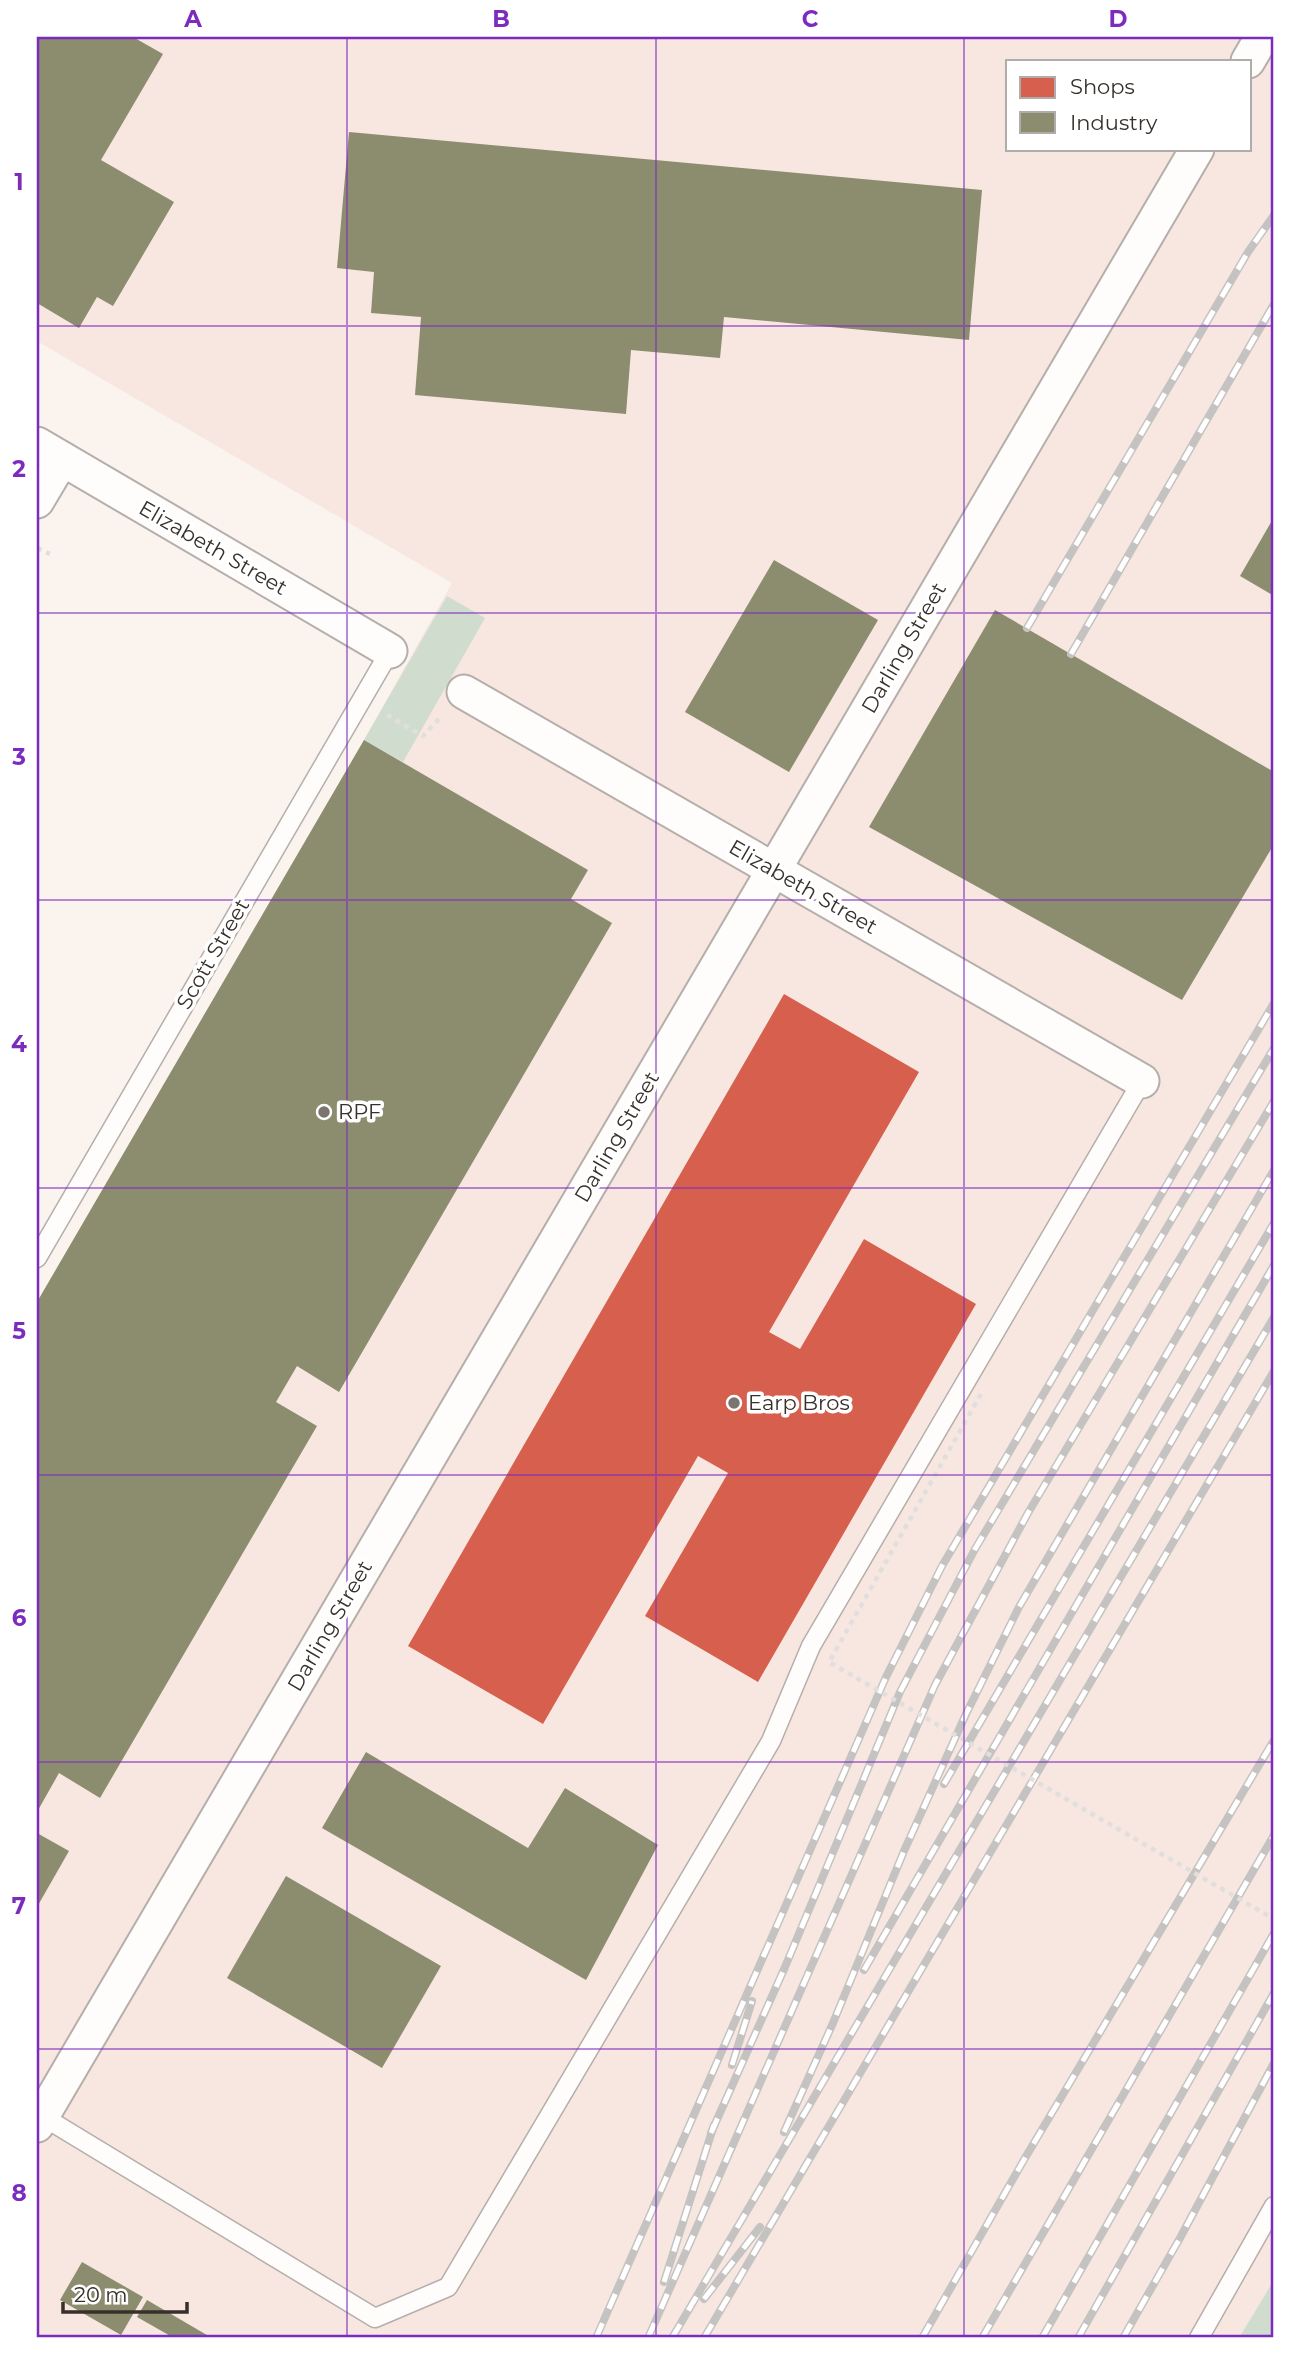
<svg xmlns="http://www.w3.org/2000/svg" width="1311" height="2375" viewBox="0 0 1311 2375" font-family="Montserrat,sans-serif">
  <rect width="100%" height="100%" fill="#faf3ee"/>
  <path fill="#f8e7e0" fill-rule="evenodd" d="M37,37H1274V2338H37V1302L364,740L452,583L37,341ZM1008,61H1250V149H1008Z"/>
  <g fill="#cfdcce">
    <path d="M447,596L485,618L403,762L364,740Z"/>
    <path d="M1274,2280V2338H1239Z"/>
  </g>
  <path fill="#d6604d" d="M784,994L919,1072L769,1332L800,1349L864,1239L976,1304L758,1682L645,1616L728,1473L698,1456L543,1724L408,1646Z"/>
  <g fill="#8c8c6e">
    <path d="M37,37H133L163,54L101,160L174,202L113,306L97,297L79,328L37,303Z"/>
    <path d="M349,132L982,190L969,340L724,317L720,358L631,350L626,414L415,395L421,317L371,313L374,272L337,268Z"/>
    <path d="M1274,517V596L1240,576Z"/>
    <path d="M774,560L878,620L789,772L685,712Z"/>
    <path d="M995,610L1274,772V844L1182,1000L869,827Z"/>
    <path d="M364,740L588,870L571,899L612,923L339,1392L297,1366L276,1402L317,1426L100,1798L59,1773L37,1812V1302Z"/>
    <path d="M366,1752L528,1848L565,1788L658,1845L586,1980L322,1828Z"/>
    <path d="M37,1833L69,1851L37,1907Z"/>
    <path d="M286,1876L441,1966L382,2068L227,1978Z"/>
    <path d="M82,2262L143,2297L121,2335L60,2300Z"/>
    <path d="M147,2300L212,2338H174L137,2317Z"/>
  </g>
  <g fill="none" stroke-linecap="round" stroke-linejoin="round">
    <g stroke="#b5aeaa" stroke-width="21">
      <g id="service">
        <path d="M37,1258L390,651"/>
        <path d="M42,2116L375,2318L448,2287L771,1741L811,1646L1142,1081"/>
        <path d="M1199,2338L1274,2206"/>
      </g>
    </g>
    <g stroke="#b5aeaa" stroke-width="37">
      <g id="minor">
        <path d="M1248,61L1262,37"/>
        <path d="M37,444L390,651"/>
        <path d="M37,501L62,459"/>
        <path d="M464,692L1142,1081"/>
        <path d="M37,2125L1197,149"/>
      </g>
    </g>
    <g stroke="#e1dfdd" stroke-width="4.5" stroke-dasharray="5 5" stroke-linecap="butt">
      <path d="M37,548L50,554"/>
      <path d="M387,715L423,736L439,719"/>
    </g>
    <use href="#service" stroke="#fefdfc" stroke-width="18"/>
    <use href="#minor" stroke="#fefdfc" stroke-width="33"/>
    <g stroke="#c4c3c1" stroke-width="8">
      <g id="rail">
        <path d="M1027,628L1248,252L1274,215"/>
        <path d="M1071,654L1274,304"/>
        <path d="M944,1784L1274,1223"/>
        <path d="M864,1970L1274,1265"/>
        <path d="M732,2065L752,2001"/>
        <path d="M784,2132L833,2023L904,1851L966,1714L1019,1607L1274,1170"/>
        <path d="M711,2133L785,1967L900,1692L975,1549L1274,1048"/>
        <path d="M664,2282L714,2125"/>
        <path d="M704,2299L760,2227"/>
        <path d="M596,2338L886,1677L942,1566L1274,1003"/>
        <path d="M648,2338L935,1685L1028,1513L1274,1101"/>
        <path d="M672,2338L1274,1317"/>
        <path d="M704,2338L1274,1371"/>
        <path d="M922,2338L1025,2158L1274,1740"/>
        <path d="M982,2338L1274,1835"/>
        <path d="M1042,2338L1274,1933"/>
        <path d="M1078,2338L1274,1993"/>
        <path d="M1123,2338L1180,2238L1274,2063"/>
      </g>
    </g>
    <use href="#rail" stroke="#fff" stroke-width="5" stroke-dasharray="16" stroke-linecap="butt"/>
    <path stroke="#e1dfdd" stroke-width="4.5" stroke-dasharray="5 5" stroke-linecap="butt" d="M981,1394L829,1662L1274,1919"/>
  </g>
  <path fill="none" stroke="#7b2cbf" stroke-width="2" stroke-opacity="0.55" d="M347,37V2338M656,37V2338M964,37V2338M37,326H1274M37,613H1274M37,900H1274M37,1188H1274M37,1475H1274M37,1762H1274M37,2049H1274"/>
  <g fill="#7b746f" stroke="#fff" stroke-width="2.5">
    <circle cx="324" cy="1112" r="7"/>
    <circle cx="734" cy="1403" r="7"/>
  </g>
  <g text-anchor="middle" stroke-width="7" stroke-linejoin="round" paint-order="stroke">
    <g font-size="21" fill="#37302b" stroke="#fff">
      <text transform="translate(213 548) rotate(30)" y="7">Elizabeth Street</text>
      <text transform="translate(904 648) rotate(-60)" y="7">Darling Street</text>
      <text transform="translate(803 887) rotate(30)" y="7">Elizabeth Street</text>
      <text transform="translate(213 954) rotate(-60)" y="7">Scott Street</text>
      <text transform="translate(617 1137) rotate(-60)" y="7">Darling Street</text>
      <text transform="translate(330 1626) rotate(-60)" y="7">Darling Street</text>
    </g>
    <g font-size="21" fill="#37302b" stroke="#fff" text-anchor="start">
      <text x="338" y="1119">RPF</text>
      <text x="748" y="1410">Earp Bros</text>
    </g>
  </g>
  <rect width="1311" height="2375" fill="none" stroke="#ffffff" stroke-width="77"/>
  <rect x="1006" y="60" width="245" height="91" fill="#ffffff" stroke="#afacaa" stroke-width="2"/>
  <rect x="1020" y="77" width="35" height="21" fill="#d6604d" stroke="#afacaa" stroke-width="2"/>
  <text x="1070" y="94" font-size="21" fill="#37302b">Shops</text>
  <rect x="1020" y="112" width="35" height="21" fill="#8c8c6e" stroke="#afacaa" stroke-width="2"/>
  <text x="1070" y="130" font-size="21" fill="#37302b">Industry</text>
  <path d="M63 2302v10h124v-10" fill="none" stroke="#37302b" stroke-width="3.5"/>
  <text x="74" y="2302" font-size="21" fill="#37302b" stroke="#ffffff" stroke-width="5" paint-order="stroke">20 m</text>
  <rect x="38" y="38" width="1234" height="2298" fill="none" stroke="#7b2cbf" stroke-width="2.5"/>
  <g font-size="23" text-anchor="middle" font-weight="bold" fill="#7b2cbf">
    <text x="193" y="27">A</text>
    <text x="501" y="27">B</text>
    <text x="810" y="27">C</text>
    <text x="1118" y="27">D</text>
    <text x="19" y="190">1</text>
    <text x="19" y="477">2</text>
    <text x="19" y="765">3</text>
    <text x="19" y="1052">4</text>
    <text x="19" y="1339">5</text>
    <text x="19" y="1626">6</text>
    <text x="19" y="1914">7</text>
    <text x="19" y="2201">8</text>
  </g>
</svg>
